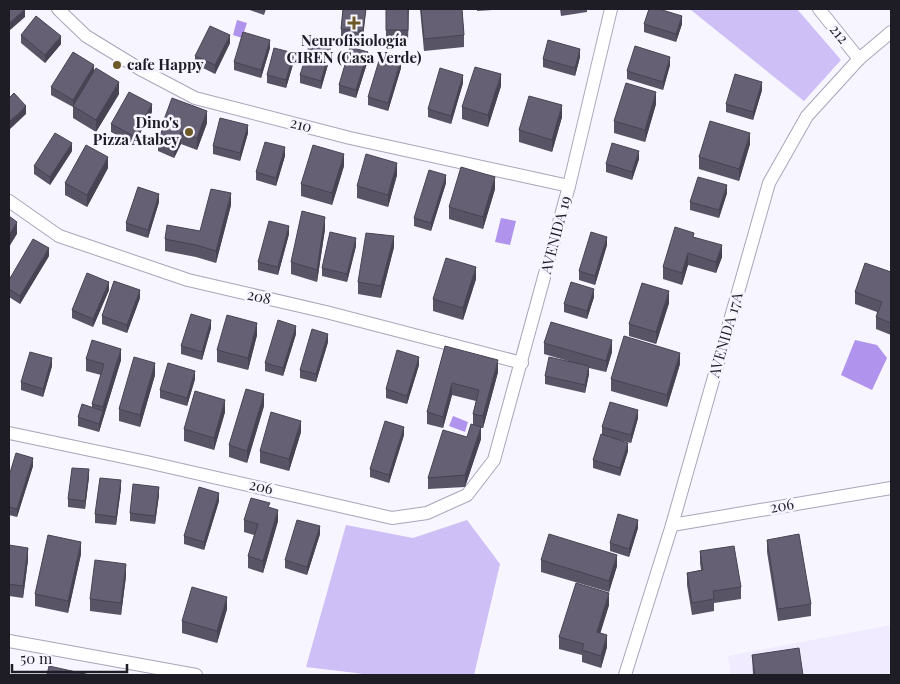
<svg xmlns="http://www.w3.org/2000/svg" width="900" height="684" viewBox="0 0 900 684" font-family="'Playfair Display',serif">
  <rect width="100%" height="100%" fill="#f7f5ff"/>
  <path fill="#f0ebfe" d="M891,625V675H731L728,656Z"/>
  <g fill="#cebff6">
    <path d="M691,9H797L841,60L804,101L691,10Z"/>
    <path d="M467,520L500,564L474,675H372L306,667L346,525L413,538Z"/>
  </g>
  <g fill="#af93ed">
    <path d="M237,20L247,23L242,38L233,35Z"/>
    <path d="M501,218L516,221L510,245L495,242Z"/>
    <path d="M855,340L877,345L887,358L872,390L841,375Z"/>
    <path d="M453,416L468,422L465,432L449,426Z"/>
  </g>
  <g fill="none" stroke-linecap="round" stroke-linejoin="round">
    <g stroke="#aaa4bb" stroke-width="14">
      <g id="street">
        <path d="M58,9L86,36L140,69L195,98L350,138L569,186"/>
        <path d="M819,9L859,59"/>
        <path d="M9,201L59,236L188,280L326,312L522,363"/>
        <path d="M9,433L147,462L392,518L427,513L467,495L494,460L569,186L611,9"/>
        <path d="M672,525L891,488"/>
        <path d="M9,641L196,675"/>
        <path d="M625,675L672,525L769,183L807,116L859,59L891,32"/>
      </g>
    </g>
    <use href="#street" stroke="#fff" stroke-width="12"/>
  </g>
  <g fill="#585365">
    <path d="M247,9H266L264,15Z"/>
    <path d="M343,9H366L363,39L341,37V29Z"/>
    <path d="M386,9H409L408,42H386Z"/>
    <path d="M420,9H462L464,35V47L424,51Z"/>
    <path d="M477,9H508L477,11Z"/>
    <path d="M560,9H587V12L561,16Z"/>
    <path d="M644,24H682L676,42L644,32Z"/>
    <path d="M21,35L61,44L45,63L21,43Z"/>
    <path d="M230,43L215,74L195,64V56Z"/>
    <path d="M270,48L261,78L234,70V62Z"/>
    <path d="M331,54L321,89L300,83V75Z"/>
    <path d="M580,57L575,76L543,67V59Z"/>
    <path d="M368,60L356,98L339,93V85Z"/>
    <path d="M294,61L286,88L267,83V75Z"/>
    <path d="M670,65L663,90L627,79V71Z"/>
    <path d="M401,68L388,111L368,105V97Z"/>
    <path d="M94,72L119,94L96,132L73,118V107L51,95V87Z"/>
    <path d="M463,83L451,124L428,117V109Z"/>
    <path d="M501,86L488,127L462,119V107Z"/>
    <path d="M762,90L753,120L726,112V104Z"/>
    <path d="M656,104L645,142L614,133V121Z"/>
    <path d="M152,112L134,144L111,132V124Z"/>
    <path d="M562,117L552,152L519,142V130Z"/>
    <path d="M207,123L197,150L181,144L174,158L158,151V139L162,131V125Z"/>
    <path d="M248,133L240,161L213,154V146Z"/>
    <path d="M750,144L739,181L699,169V157Z"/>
    <path d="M72,151L50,185L34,174V166Z"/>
    <path d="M285,156L276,186L256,180V172Z"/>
    <path d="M639,159L632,180L606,172V164Z"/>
    <path d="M344,166L332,205L301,196V184Z"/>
    <path d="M108,168L87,207L65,195V183Z"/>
    <path d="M397,175L388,207L357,198V186Z"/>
    <path d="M446,183L431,231L414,226V218Z"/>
    <path d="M495,189L483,229L449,219V207Z"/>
    <path d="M727,193L719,218L690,210V202Z"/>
    <path d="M159,202L148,238L126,231V223Z"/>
    <path d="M231,205L216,263L196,257L165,251V239L200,231Z"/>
    <path d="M325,229L317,282L291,274V262Z"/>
    <path d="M289,234L278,275L258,270V262Z"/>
    <path d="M694,237L722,257L716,273L688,265L682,285L663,279V267Z"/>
    <path d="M607,245L595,285L579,280V271Z"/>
    <path d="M356,246L347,282L322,276V268Z"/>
    <path d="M394,247L381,298L358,294V282Z"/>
    <path d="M49,256L20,304L9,297V280Z"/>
    <path d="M891,272V335L876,329V317L877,312L855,304V292Z"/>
    <path d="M476,279L463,320L433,311V299Z"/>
    <path d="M109,290L93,327L72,318V310Z"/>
    <path d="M594,297L587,319L564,312V304Z"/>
    <path d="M140,298L127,333L102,324V316Z"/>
    <path d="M669,303L656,344L629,336V324Z"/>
    <path d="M211,328L202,360L181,354V346Z"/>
    <path d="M296,334L283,376L265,371V363Z"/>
    <path d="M257,335L248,370L217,362V350Z"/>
    <path d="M328,342L316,382L300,378V370Z"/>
    <path d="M544,343L612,352L606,372L589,368V374L585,393L545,384V376L568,361L544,354Z"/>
    <path d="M445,346L498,372L483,428H481V439L465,487L428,489V478L467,437L473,425V414L476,401L452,395L443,428L427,424V412Z"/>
    <path d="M86,359L121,360L99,432L78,426V417L92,408V404L101,375L86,371Z"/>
    <path d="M680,364L667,407L611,391V379Z"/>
    <path d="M419,365L407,404L386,398V389Z"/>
    <path d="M52,366L43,397L21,390V382Z"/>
    <path d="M155,375L140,427L119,421V409Z"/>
    <path d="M195,379L187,406L160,398V390Z"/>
    <path d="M264,406L247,463L229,457V445Z"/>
    <path d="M225,412L214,450L184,441V429Z"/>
    <path d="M638,418L631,443L615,439L628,451L620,476L593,468V460L602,435V427Z"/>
    <path d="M301,432L289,471L260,463V451Z"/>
    <path d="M404,435L389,483L370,477V469Z"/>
    <path d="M33,466L17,517L9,515V476Z"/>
    <path d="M89,477L85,509L68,507V499Z"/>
    <path d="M121,488L116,525L95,523V514Z"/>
    <path d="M159,495L155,524L130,521V513Z"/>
    <path d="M219,501L204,550L184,544V536Z"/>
    <path d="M270,507L278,521L263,573L248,568V556L254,535L244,532V520Z"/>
    <path d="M638,528L629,557L610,551V543Z"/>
    <path d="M320,534L307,575L285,568V560Z"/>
    <path d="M767,540L811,604V616L778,621L767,552Z"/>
    <path d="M9,545L28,560L23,598L9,596Z"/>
    <path d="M700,551L741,587V599L714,603V611L692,615L687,585V573L701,570L700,563Z"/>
    <path d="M81,554L68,613L35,606V594Z"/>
    <path d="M541,560L617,566L609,592L541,572Z"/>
    <path d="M126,576L121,615L90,611V599Z"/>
    <path d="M609,605L600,633L607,647L601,668L582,662V655L559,649V637Z"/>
    <path d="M227,609L217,643L182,633V621Z"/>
    <path d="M752,655L803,675H753Z"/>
  </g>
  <g fill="#474352">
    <path d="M25,9V17L9,31V23Z"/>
    <path d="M682,16V24L676,42V34Z"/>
    <path d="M230,35V43L215,74V65Z"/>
    <path d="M61,36V44L45,63V55Z"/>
    <path d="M270,40V48L261,78V70Z"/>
    <path d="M331,46V54L321,89V81Z"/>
    <path d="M580,49V57L575,76V68Z"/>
    <path d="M368,52V60L356,98V90Z"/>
    <path d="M294,53V61L286,88V80Z"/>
    <path d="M670,57V65L663,90V82Z"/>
    <path d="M401,60V68L388,111V103Z"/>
    <path d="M94,65V73L73,108V100Z"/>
    <path d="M501,74V86L488,127V115Z"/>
    <path d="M463,75V83L451,124V116Z"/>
    <path d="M119,82V94L96,132V120Z"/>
    <path d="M762,82V90L753,120V112Z"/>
    <path d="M656,92V104L645,142V130Z"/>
    <path d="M152,104V112L134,144V136Z"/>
    <path d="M562,105V117L552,152V140Z"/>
    <path d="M26,106V114L9,130V122Z"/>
    <path d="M207,111V123L197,150V138Z"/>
    <path d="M248,125V133L240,161V153Z"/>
    <path d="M181,132V144L174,158V146Z"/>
    <path d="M750,133V144L739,181V169Z"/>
    <path d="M72,143V151L50,185V177Z"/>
    <path d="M285,147V156L276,186V178Z"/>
    <path d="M639,151V159L632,180V172Z"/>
    <path d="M344,154V166L332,205V193Z"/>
    <path d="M108,157V168L87,207V195Z"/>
    <path d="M397,163V175L388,207V195Z"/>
    <path d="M446,175V183L431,231V223Z"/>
    <path d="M495,177V189L483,229V217Z"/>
    <path d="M727,185V193L719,218V210Z"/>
    <path d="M231,193V205L216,263V251Z"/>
    <path d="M159,194V202L148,238V230Z"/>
    <path d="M325,217V229L317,282V270Z"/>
    <path d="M17,222V234L9,247V235Z"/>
    <path d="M289,226V234L278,275V267Z"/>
    <path d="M394,236V247L381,298V286Z"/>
    <path d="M607,237V245L595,285V276Z"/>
    <path d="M356,238V246L347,282V274Z"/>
    <path d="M722,245V257L716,273V262Z"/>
    <path d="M49,248V256L20,304V296Z"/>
    <path d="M688,253V265L682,285V273Z"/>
    <path d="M476,267V279L463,320V308Z"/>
    <path d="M109,282V290L93,327V319Z"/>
    <path d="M594,289V297L587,319V311Z"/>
    <path d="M140,290V298L127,333V325Z"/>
    <path d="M669,291V303L656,344V332Z"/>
    <path d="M211,320V328L202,360V352Z"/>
    <path d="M257,323V335L248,370V358Z"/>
    <path d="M296,326V334L283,376V368Z"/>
    <path d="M328,334V342L316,382V374Z"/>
    <path d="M612,340V352L606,372V361Z"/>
    <path d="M121,349V360L99,432V424L103,411V407Z"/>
    <path d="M680,353V364L667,407V395Z"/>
    <path d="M419,357V365L407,404V396Z"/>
    <path d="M52,358V366L43,397V389Z"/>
    <path d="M498,360V372L483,428V416Z"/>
    <path d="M155,363V375L140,427V415Z"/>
    <path d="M589,366V374L585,393V385Z"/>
    <path d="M195,371V379L187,406V398Z"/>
    <path d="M452,383V395L443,428V417Z"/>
    <path d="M264,394V406L247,463V451Z"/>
    <path d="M225,400V412L214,450V438Z"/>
    <path d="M638,410V418L631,443V435Z"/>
    <path d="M301,421V432L289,471V459Z"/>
    <path d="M404,427V435L389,483V475Z"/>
    <path d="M481,427V439L465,487V475Z"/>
    <path d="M628,443V451L620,476V468Z"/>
    <path d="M33,458V466L17,517V509Z"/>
    <path d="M89,469V477L85,509V501Z"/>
    <path d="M121,480V488L116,525V517Z"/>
    <path d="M159,487V495L155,524V516Z"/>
    <path d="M219,493V501L204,550V542Z"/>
    <path d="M278,510V521L263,573V561Z"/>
    <path d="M638,520V528L629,557V549Z"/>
    <path d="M320,526V534L307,575V567Z"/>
    <path d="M81,542V554L68,613V601Z"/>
    <path d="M28,548V560L23,598V586Z"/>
    <path d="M617,555V566L609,592V581Z"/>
    <path d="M126,564V576L121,615V603Z"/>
    <path d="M609,593V605L597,644V632Z"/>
    <path d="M227,597V609L217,643V631Z"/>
    <path d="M607,635V647L601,668V656Z"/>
  </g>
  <g fill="#666075" stroke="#474352">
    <path d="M9,9H25L9,23Z"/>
    <path d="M343,9H366L363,31L341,29Z"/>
    <rect x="386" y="9" width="22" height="21"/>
    <path d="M421,9H462L464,35L424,39Z"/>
    <path d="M649,9H659L682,16L676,34L644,24Z"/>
    <path d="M36,16L61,36L45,55L21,35Z"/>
    <path d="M210,26L230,35L215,65L195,56Z"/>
    <path d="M243,32L270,40L261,70L234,62Z"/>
    <path d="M311,40L331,46L321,81L300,75Z"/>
    <path d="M548,40L580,49L575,68L543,59Z"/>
    <path d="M635,46L670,57L663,82L627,71Z"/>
    <path d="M350,47L368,52L356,90L339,85Z"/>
    <path d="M274,48L294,53L286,80L267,75Z"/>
    <path d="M73,52L94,65L73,100L51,87Z"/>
    <path d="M381,54L401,60L388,103L368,97Z"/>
    <path d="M475,67L501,74L488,115L462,107Z"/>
    <path d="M96,68L119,82L96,120L73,106Z"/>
    <path d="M440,68L463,75L451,116L428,109Z"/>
    <path d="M735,74L762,82L753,112L726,104Z"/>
    <path d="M626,83L656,92L645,130L614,121Z"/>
    <path d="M129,92L152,104L134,136L111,124Z"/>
    <path d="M14,93L26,106L9,122V98Z"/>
    <path d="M529,96L562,105L552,140L519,130Z"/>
    <path d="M172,98L207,111L197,138L181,132L174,146L158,139L164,126L162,125Z"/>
    <path d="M220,118L248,125L240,153L213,146Z"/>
    <path d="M710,121L750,133L739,169L699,157Z"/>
    <path d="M55,133L72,143L50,177L34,166Z"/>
    <path d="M265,142L285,147L276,178L256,172Z"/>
    <path d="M612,143L639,151L632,172L606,164Z"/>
    <path d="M86,145L108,157L87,195L65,183Z"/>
    <path d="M313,145L344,154L332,193L301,184Z"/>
    <path d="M366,154L397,163L388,195L357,186Z"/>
    <path d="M461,167L495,177L483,217L449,207Z"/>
    <path d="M429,170L446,175L431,223L414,218Z"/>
    <path d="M698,177L727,185L719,210L690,202Z"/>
    <path d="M138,187L159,194L148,230L126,223Z"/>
    <path d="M211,189L231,193L216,251L196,245L165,239L167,225L200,231Z"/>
    <path d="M302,211L325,217L317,270L291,262Z"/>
    <path d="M9,216L17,222L9,235Z"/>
    <path d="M269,221L289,226L278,267L258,262Z"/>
    <path d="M675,227L694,233L693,237L722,245L716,262L688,253L682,273L663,267Z"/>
    <path d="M330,232L356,238L347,274L322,268Z"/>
    <path d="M591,232L607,237L595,276L579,271Z"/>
    <path d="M366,233L394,236L381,286L358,282Z"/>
    <path d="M33,239L49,248L20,296L9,289V280Z"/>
    <path d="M446,258L476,267L463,308L433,299Z"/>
    <path d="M865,263L891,272V323L876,317L882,302L855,292Z"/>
    <path d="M87,273L109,282L93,319L72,310Z"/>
    <path d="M114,281L140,290L127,325L102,316Z"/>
    <path d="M571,282L594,289L587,311L564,304Z"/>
    <path d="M642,283L669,291L656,332L629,324Z"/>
    <path d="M191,314L211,320L202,352L181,346Z"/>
    <path d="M227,315L257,323L248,358L217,350Z"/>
    <path d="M278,320L296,326L283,368L265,363Z"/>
    <path d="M551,322L612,340L606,361L544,343Z"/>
    <path d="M312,329L328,334L316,374L300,370Z"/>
    <path d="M624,336L680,353L667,395L611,379Z"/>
    <path d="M92,340L121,349L103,407L92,404L104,364L86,359Z"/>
    <path d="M445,346L498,360L483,416L473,414L479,390L452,383L443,417L427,412Z"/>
    <path d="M397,350L419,357L407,396L386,389Z"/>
    <path d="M30,352L52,358L43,389L21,382Z"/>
    <path d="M134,357L155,363L140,415L119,409Z"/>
    <path d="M549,357L589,366L585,385L545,376Z"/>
    <path d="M168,363L195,371L187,398L160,390Z"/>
    <path d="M246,389L264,394L247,451L229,445Z"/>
    <path d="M195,391L225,400L214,438L184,429Z"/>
    <path d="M610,402L638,410L631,435L602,427Z"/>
    <path d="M82,404L103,411L99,424L78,417Z"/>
    <path d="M271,412L301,421L289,459L260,451Z"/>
    <path d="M385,421L404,427L389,475L370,469Z"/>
    <path d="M471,424L481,427L465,475L428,478L443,430L467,437Z"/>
    <path d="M601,434L628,443L620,468L593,460Z"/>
    <path d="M16,453L33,458L17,509L9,507V476Z"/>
    <path d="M72,468L89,469L85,501L68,499Z"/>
    <path d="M100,478L121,480L116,517L95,514Z"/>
    <path d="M133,484L159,487L155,516L130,513Z"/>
    <path d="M199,487L219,493L204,542L184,536Z"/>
    <path d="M251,498L270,503L268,507L278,510L263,561L248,556L258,524L244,520Z"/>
    <path d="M618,514L638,520L629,549L610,543Z"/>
    <path d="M297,520L320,526L307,567L285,560Z"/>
    <path d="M549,534L617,555L609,581L541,560Z"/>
    <path d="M799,534L811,604L778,609L767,540Z"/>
    <path d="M48,535L81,542L68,601L35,594Z"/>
    <path d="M9,545L28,548L23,586L9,584Z"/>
    <path d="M734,546L741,587L713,591L714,599L692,603L687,573L703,570L700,551Z"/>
    <path d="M95,560L126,564L121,603L90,599Z"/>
    <path d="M576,583L609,593L597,632L607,635L601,656L582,650L584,644L559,637Z"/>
    <path d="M192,587L227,597L217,631L182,621Z"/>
    <path d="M799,648L803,675H755L752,655Z"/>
    <path d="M49,666L90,675H47Z"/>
  </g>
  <g fill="#6e5a29" stroke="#f7f5ff" stroke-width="2">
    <path d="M351.5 15.5h5v5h5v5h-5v5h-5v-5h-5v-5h5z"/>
    <circle cx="117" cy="65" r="5"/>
    <circle cx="189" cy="132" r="5"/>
  </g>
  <g text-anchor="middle" stroke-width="5" stroke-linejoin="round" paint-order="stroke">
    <g font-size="15" fill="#1e1c24" stroke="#f7f5ff">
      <text transform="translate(839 34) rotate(51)" y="5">212</text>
      <text transform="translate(301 125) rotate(14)" y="5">210</text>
      <text transform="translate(556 235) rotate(-75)" y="5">AVENIDA 19</text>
      <text transform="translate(259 297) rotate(13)" y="5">208</text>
      <text transform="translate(726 335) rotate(-74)" y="5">AVENIDA 17A</text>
      <text transform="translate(261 487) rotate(13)" y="5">206</text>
      <text transform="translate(782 506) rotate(-10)" y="5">206</text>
    </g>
    <g font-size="15" font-weight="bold" fill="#1e1c24" stroke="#f7f5ff">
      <text x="354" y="46">Neurofisiología<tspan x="354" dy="17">CIREN (Casa Verde)</tspan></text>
      <text x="127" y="70" text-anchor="start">cafe Happy</text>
      <text x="179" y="128" text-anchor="end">Dino's<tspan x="179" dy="17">Pizza Atabey</tspan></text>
    </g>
  </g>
  <rect width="900" height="684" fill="none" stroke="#1e1c24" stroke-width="20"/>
  <path d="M12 664v8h115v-8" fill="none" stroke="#1e1c24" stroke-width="2.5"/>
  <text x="20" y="664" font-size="15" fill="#1e1c24" stroke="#f7f5ff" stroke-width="4" paint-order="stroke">50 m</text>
</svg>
